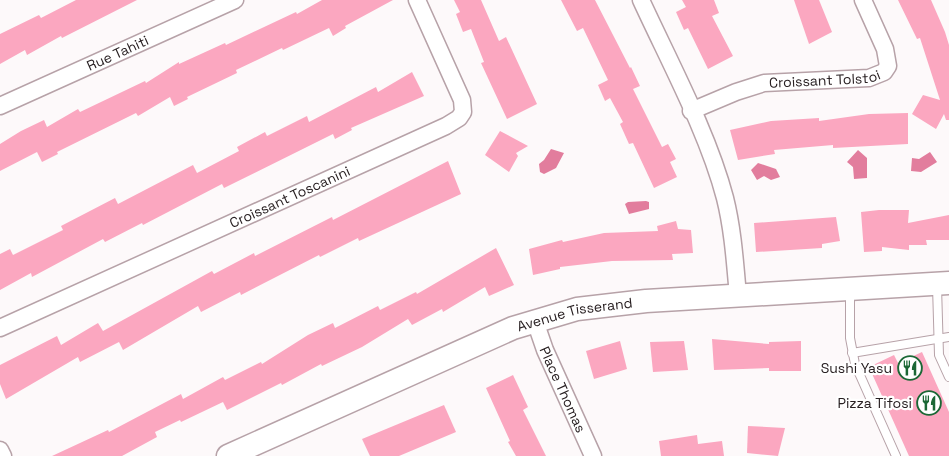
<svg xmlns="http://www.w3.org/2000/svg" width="949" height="456" viewBox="0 0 949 456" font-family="'Space Grotesk',sans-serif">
  <rect width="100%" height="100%" fill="#fdf9fa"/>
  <g fill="#e27d9d">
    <path d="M551,149L564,153L556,168L544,174L540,172L539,164L544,160Z"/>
    <path d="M858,150L867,158V178L854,179L853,167L847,162Z"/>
    <path d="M930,152L937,162L921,172L911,171L912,158L919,159Z"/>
    <path d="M758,163L776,169L780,177L771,180L764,176L757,180L751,170Z"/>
    <path d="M646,201L649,202V209L629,214L625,204L628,202Z"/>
  </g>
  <g fill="#fba7c0">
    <path d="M76,0H137L62,38L61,36L27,55L25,50L0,64V34L39,15L41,18Z"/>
    <path d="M322,0H393L345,26L346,28L333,36L329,28L283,50L282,48L236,70L237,73L187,97L188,99L174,106L170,97L138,116L136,113L57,152L58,154L42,162L37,152L0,171V144L21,131L44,120L47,127L78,109L80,112L145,81L146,83L179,62V64L225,43L226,45L296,12L297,14Z"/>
    <path d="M454,0H481L499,41L506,37L537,104L507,119L481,63L484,62L471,29L463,32L456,14L460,12Z"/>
    <path d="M561,0H595L630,68L631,67L640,86L633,89L662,147L668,144L676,159L670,162L677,177L654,188L633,143L629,144L620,124L623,122L610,98L605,101L598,85L608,80L583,28L577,31Z"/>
    <path d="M682,0H714L719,13L712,16L733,56L708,69L688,28L684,30L676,12L686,7Z"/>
    <path d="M794,0H819L832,32L809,44Z"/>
    <path d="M898,0H931L945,32L949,45V120H946L944,114L936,129L912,114L923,95L940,100L920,38L917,39Z"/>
    <path d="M412,72L424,96L351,128L352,130L335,139L333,134L224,188L222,184L143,225L142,223L105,242L103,239L32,277L31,273L0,290V254L10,249L13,255L63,230L61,226L115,198L118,204L193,165L197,173L239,151L237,147L265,132L267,136L307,116L309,122L376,87L378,92Z"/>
    <path d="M908,113V144L833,148V145L774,150L775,154L738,160L730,130L771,121L819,118V121L869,114Z"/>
    <path d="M500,131L528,146L516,153L518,156L509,172L485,155Z"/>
    <path d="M448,161L461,194L359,241L358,238L320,257L319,255L241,295L240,292L201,312L198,306L123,350L119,342L80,362L78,357L6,399L0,384V365L57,336L61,345L98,323L103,331L212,271L214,274L254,253L255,256L332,217L333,220Z"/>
    <path d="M879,210H909L908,223L949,215V240H926L927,245H909V250L882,247V251L864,252L861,212Z"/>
    <path d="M836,217L840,241L822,244V248L756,252L754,223Z"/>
    <path d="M676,221L678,229L691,230L693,253L672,254L673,260L612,261L560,267V269L533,275L529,249L562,240L563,242L604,233L658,231L657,226Z"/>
    <path d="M496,248L514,285L489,296L485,287L443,312L442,309L412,325L408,319L362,347L322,366L321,364L282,385L281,383L227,410L223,402L181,422L180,420L155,432L157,437L122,456H52L108,430L109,432L181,394L183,399L223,377L225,380L261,362L262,364L308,335L333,323L335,328L378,306L380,310L416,292L417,294Z"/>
    <path d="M712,339L769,344V342L801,341V371H769V368L714,370Z"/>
    <path d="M620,341L627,369L594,379L586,351Z"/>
    <path d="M684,341L688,370L653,372L650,342Z"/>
    <path d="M922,352L949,412V456H909L869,367L894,355L898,363Z"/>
    <path d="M513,375L528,407L523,410L546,456H516L508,442L510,441L486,388Z"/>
    <path d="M444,405L456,432L399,456H370L362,439Z"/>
    <path d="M748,426L785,428L778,456L747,453Z"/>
    <path d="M697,435L698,444L722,441L724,456H661L659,441Z"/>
  </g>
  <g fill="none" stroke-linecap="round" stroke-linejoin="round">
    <g stroke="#b7a2a8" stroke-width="10">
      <g id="lane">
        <path d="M937,286L939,355L949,377"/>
        <path d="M850,290V338L855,364L896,456"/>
        <path d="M852,353L949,337"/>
      </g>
    </g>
    <g stroke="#b7a2a8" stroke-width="19">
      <g id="street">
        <path d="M641,0C669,61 708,133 725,198C733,230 735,263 738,296"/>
        <path id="s1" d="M0,106L235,0"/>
        <path id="s2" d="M691,111L736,92L764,83L869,78L884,72L888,66L885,49L863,0"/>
        <path id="s3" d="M535,321L545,350L593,456"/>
        <path id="s4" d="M0,328L446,126L459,118L463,112L462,100L417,0"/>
        <path d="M0,450L3,456"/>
      </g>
    </g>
    <g stroke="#b7a2a8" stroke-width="25">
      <g id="secondary">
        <path id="s5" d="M228,456L513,328L577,309L646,301L949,283"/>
      </g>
    </g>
    <use href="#lane" stroke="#fff" stroke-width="8"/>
    <use href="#street" stroke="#fff" stroke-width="16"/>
    <use href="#secondary" stroke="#fff" stroke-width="22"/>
  </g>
  <defs>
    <g id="restaurant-ring" transform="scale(1.25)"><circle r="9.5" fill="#fff" stroke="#1b6735" stroke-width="1.5"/><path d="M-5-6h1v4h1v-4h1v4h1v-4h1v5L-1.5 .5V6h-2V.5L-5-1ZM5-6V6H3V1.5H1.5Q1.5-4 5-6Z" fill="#1b6735"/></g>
  </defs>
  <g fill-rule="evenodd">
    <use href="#restaurant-ring" x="910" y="368"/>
    <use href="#restaurant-ring" x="929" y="403"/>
  </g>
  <g text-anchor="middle" stroke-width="4.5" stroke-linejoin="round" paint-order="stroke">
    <g font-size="14" fill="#282022" stroke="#fff">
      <text dy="5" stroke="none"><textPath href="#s1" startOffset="129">Rue Tahiti</textPath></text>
      <text dy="5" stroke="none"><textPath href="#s2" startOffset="139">Croissant Tolstoi</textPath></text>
      <text dy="5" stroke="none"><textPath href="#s4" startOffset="318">Croissant Toscanini</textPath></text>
      <text dy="5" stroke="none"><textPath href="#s5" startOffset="376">Avenue Tisserand</textPath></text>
      <text dy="5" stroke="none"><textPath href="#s3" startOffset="74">Place Thomas</textPath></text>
    </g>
    <g font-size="14" fill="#282022" stroke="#fff" text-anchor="end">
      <text x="892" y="373">Sushi Yasu</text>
      <text x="912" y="408">Pizza Tifosi</text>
    </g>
  </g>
</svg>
